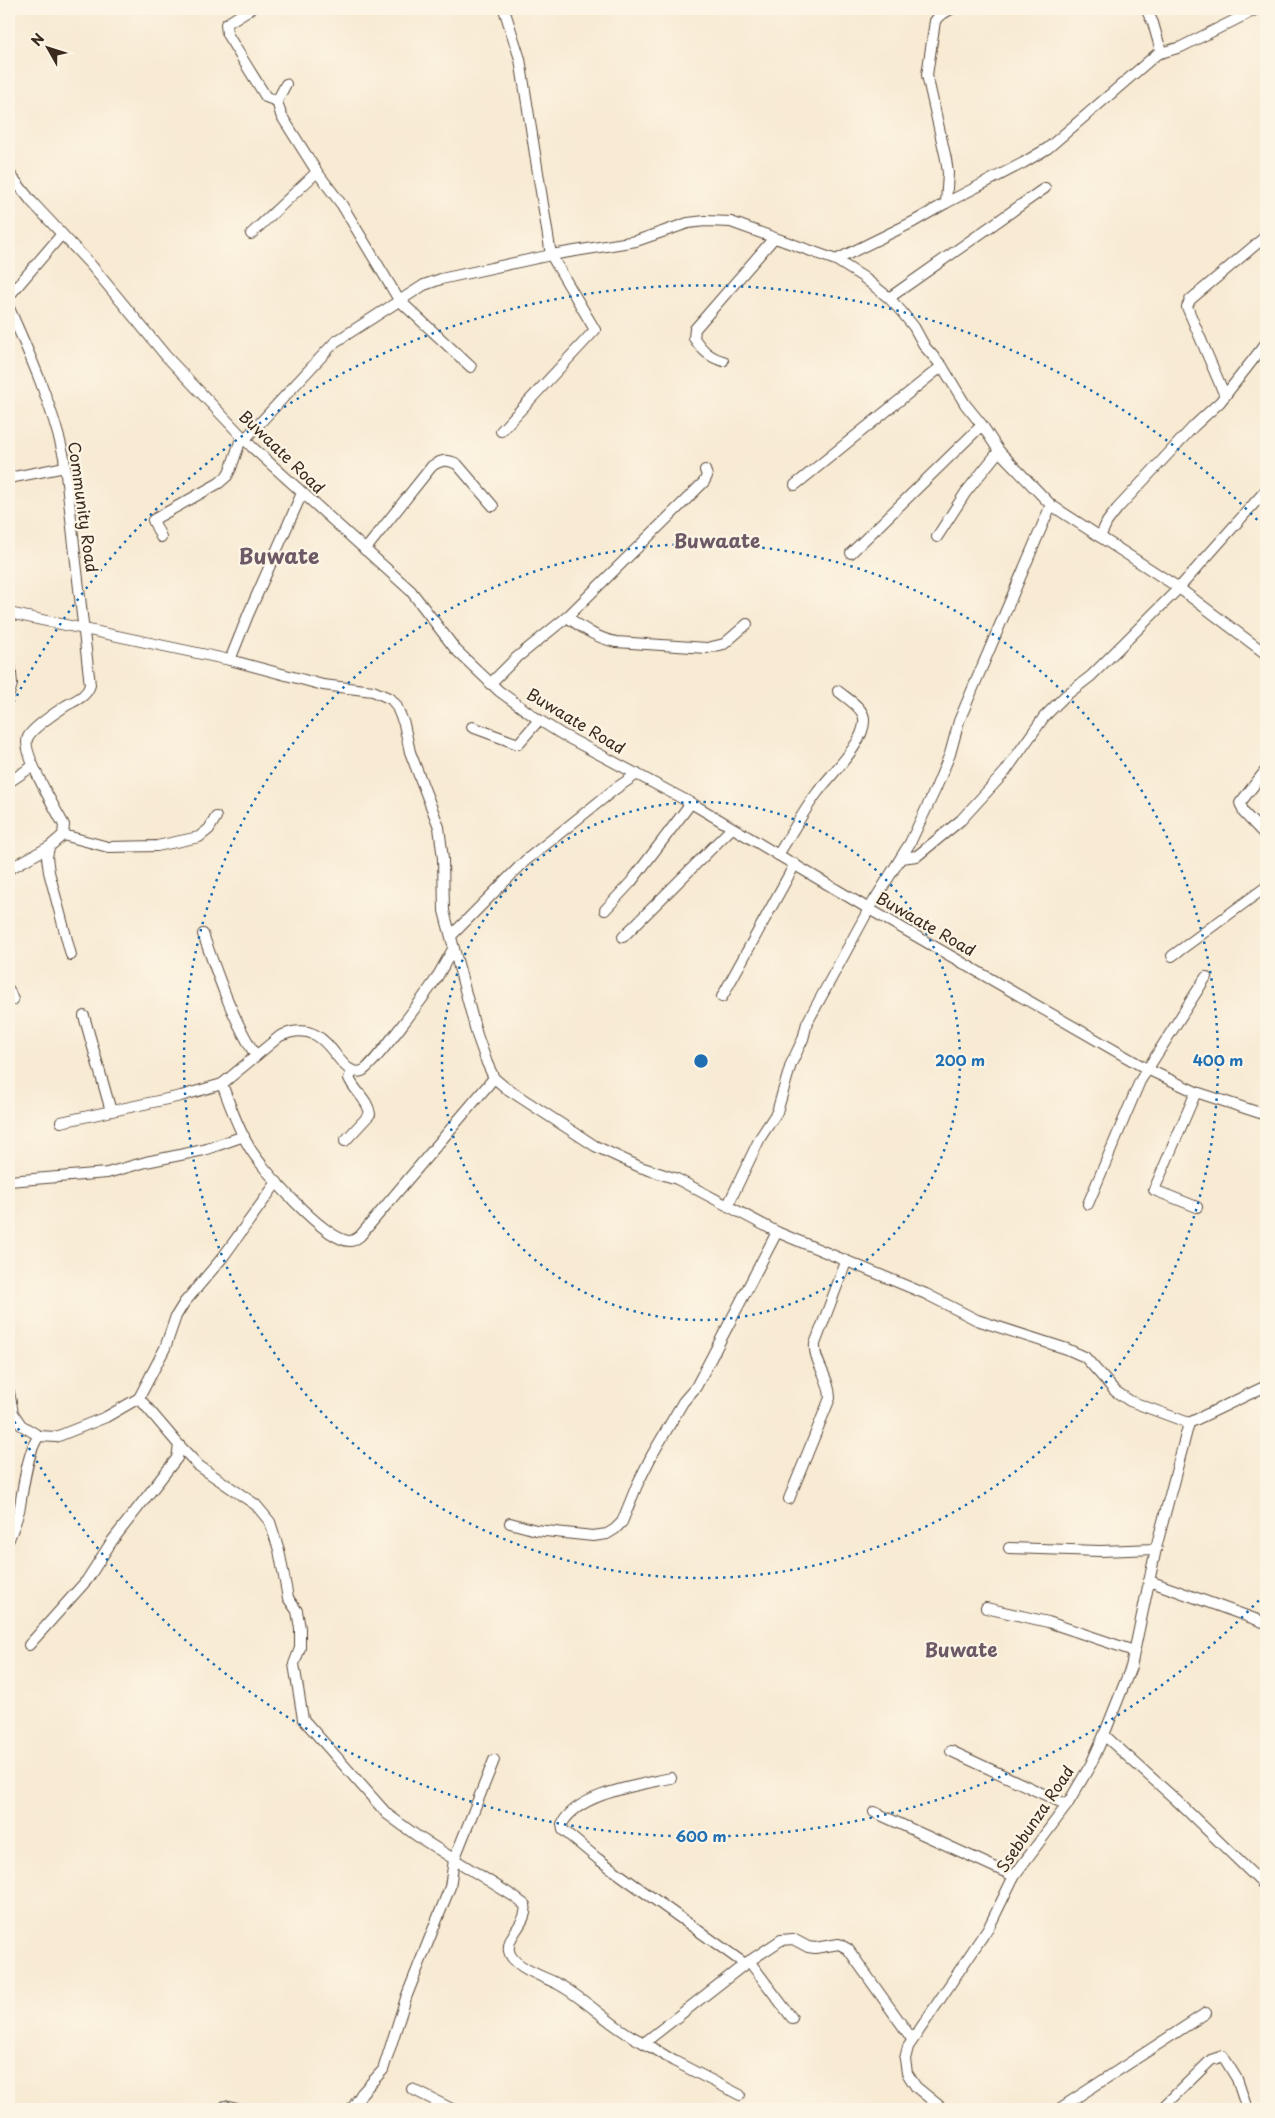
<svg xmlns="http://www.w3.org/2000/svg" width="1275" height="2118" viewBox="0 0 1275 2118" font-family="'Playpen Sans',sans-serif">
  <rect width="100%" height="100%" fill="#fcf5e5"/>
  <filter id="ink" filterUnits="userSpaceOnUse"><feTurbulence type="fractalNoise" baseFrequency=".02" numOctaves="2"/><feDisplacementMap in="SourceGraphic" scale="10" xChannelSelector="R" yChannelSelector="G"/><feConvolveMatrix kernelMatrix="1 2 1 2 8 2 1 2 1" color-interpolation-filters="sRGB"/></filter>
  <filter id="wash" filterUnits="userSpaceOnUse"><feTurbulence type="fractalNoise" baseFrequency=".0096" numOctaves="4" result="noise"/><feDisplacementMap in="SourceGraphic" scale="20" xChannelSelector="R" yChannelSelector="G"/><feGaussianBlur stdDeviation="1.12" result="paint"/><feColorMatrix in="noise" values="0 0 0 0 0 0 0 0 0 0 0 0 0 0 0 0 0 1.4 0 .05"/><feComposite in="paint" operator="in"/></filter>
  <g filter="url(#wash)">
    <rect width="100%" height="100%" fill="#f8ead3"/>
  </g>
  <g filter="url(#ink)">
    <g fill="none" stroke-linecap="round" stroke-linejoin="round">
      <g stroke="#574739" stroke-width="12">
        <g id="minor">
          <path d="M250,9L226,24L227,34L266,97L277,101"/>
          <path d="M1146,9L1153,23L1161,51"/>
          <path d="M286,84L277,101L281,115L317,172L342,205L399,300L471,367"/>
          <path d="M9,173L32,202L91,265L166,356L252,447L411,591L456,650L499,691L539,720L563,735L691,803L869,909L1147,1069L1196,1092L1266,1115"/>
          <path d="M946,203L948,173L946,159L927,75L935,21L939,16L951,9"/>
          <path d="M251,234L317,172"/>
          <path d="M836,260L913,222L946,203L1023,163L1048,148L1157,54L1181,47L1257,9"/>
          <path d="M9,296L62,234"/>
          <path d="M889,298L1045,188"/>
          <path d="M9,308C31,357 52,405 64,457L90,685C87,696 76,700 67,705C58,711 33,727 28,737C20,750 56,810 64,825L63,835L49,847L9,869"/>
          <path d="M723,361C709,357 702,350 694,338L695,329L774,238"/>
          <path d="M1225,396L1187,307L1190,300L1266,236"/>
          <path d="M501,431L595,330L551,255L520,59L504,9"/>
          <path d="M245,439L335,342L424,285L441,279L551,255L636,241L688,223L705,221L731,222L836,260L863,277L889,298L901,311L914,327L925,347L942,366L965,404L982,425L999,451L1051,505L1179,588L1266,654"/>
          <path d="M9,478L65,467"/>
          <path d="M795,485L942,366"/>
          <path d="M161,537L153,520L219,483L227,476L231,468L242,436"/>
          <path d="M937,537L966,492L999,451"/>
          <path d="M1100,537L1107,522L1117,509L1194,426L1220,402L1266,343"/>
          <path d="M365,550L432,466C441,460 447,459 457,464L493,506"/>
          <path d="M851,553L982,425"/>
          <path d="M9,613L230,660L323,685L373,691L391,699L396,705L404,724L410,752L439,827L443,859L444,911L477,1035L487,1063L494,1078L506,1088L595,1146L640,1167L677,1179L777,1232L926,1294L977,1320L1067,1349L1085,1357L1115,1391L1130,1401L1189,1423"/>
          <path d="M567,617C583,628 596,638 616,642L707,648L724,644L747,624"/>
          <path d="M9,654L12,684L9,694"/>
          <path d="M230,660L248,615L302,493"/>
          <path d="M490,684L515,659L567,617L704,482L707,476L705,470"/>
          <path d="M472,727L518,744L539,720"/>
          <path d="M1266,770L1240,803L1244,813L1266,836"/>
          <path d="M9,782L33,766"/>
          <path d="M63,835L108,847L157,846L199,837L209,829L216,817"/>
          <path d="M49,847L47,857L49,872L71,955"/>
          <path d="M778,855C791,834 803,812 817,793C830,775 866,742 864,719C864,708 846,698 838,691"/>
          <path d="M901,858L917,856L961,820L1005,772L1044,717L1065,696L1091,676L1179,588L1266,490"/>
          <path d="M605,910L631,882L691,803"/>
          <path d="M203,934C218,976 232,1018 256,1056"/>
          <path d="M451,936L525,861L615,789L637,774"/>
          <path d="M623,937L732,828"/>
          <path d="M1172,956L1266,887"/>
          <path d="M9,990L13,1000"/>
          <path d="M722,997L795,864"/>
          <path d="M84,1016L111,1111"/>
          <path d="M222,1084C230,1105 237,1126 248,1145C259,1166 326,1242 350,1241C354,1241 357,1238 360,1236L494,1078"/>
          <path d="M1196,1092L1154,1190L1197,1207"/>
          <path d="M61,1122L181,1096L222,1084L280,1036C332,1013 335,1079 362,1071C371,1069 428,991 436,979C442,969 447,959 453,949"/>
          <path d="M345,1141L370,1114C368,1099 354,1091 349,1078L353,1071"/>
          <path d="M9,1181L107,1173L146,1162L204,1150L244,1136"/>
          <path d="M1088,1204L1140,1081L1206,977"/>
          <path d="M728,1205L760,1138L777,1112L791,1064L803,1039L807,1023L869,909L910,843L936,788L950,754L959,721L1051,505"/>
          <path d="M9,1392L13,1413L21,1425L39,1436L56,1437L106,1417L139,1398L165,1348L176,1316L184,1303L223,1257L277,1182"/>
          <path d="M179,1445L199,1466L256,1505L270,1522L279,1550L288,1598L297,1611L300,1628V1648L294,1664L303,1719L387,1814L417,1836L513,1896L525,1905C529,1922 506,1935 509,1951C512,1967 545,1977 558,1984C589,2001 612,2028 644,2043L745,1964L781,1940L793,1939L808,1947L815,1948L839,1944L848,1949L912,2039"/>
          <path d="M789,1499L830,1398C830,1378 813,1361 815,1344L846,1262"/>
          <path d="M510,1523L536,1530L593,1536L607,1534L615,1529L622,1522L637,1485L652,1455L683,1402L696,1387L777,1232"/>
          <path d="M9,1539C13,1529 18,1517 20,1506C23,1488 28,1449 39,1436"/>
          <path d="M1009,1548L1100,1551L1156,1549"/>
          <path d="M1149,1581L1266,1623"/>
          <path d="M986,1608L1048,1622L1134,1651"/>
          <path d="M29,1645L87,1580L112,1541L177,1458L179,1445L139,1398"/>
          <path d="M1104,1735L1174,1798L1266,1887"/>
          <path d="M951,1751L1067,1805"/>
          <path d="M671,1778C640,1785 578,1793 562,1824L563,1830L598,1859L745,1964"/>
          <path d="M874,1812L1014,1876"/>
          <path d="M749,1961L792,2018"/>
          <path d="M644,2043L674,2061L740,2095"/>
          <path d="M412,2089L452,2109"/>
          <path d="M225,2106L237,2109"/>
          <path d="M352,2109L362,2093L383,2070L407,1995L450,1887L454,1860L494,1760"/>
          <path d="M943,2109L916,2087L907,2073L905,2059L908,2047L990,1925L1014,1876L1067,1805L1091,1764L1104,1735L1131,1667L1157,1544L1189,1423L1266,1386"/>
          <path d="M1059,2109L1206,2013"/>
          <path d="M1161,2109L1211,2060L1223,2056L1237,2079L1247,2109"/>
        </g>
      </g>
      <use href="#minor" stroke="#fff" stroke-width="10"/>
    </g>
  </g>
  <g fill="none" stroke="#1f6fb2" stroke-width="2.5" stroke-dasharray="2.5 5">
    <circle cx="701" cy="1061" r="259"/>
    <circle cx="701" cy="1061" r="517"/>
    <path d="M1264 1595A776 776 0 0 1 10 1413M10 709A776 776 0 0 1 1264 527"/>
  </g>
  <g text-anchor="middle" stroke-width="4.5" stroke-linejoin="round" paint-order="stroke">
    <g font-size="16" fill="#3b2a1e" stroke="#fcf5e5">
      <text transform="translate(282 452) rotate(44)" y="6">Buwaate Road</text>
      <text transform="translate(83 507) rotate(82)" y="6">Community Road</text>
      <text transform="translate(576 721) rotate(31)" y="6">Buwaate Road</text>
      <text transform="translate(926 924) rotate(30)" y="6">Buwaate Road</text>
      <text transform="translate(1035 1819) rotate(-56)" y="6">Ssebbunza Road</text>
    </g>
    <g font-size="19" font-weight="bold" fill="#6e5966" stroke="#fcf5e5">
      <text x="717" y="548">Buwaate</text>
      <text x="961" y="1657">Buwate</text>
    </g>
    <g font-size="21" font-weight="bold" fill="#6e5966" stroke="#fcf5e5">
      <text x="279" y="564">Buwate</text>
    </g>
  </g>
  <circle cx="701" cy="1061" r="8" fill="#1f6fb2" stroke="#fcf5e5" stroke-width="2.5"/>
  <g font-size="15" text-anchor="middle" font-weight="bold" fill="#1f6fb2" stroke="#fcf5e5" stroke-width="4.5" stroke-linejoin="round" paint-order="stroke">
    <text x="960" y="1066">200 m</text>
    <text x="1218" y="1066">400 m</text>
    <text x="701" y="1842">600 m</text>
  </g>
  <rect width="1275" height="2118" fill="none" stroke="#fcf5e5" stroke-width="30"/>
  <g transform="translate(48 48) rotate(309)" stroke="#fcf5e5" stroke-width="4" paint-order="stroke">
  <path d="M0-4L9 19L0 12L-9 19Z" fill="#3b2a1e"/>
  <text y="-8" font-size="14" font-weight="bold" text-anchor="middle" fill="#3b2a1e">N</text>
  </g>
</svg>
